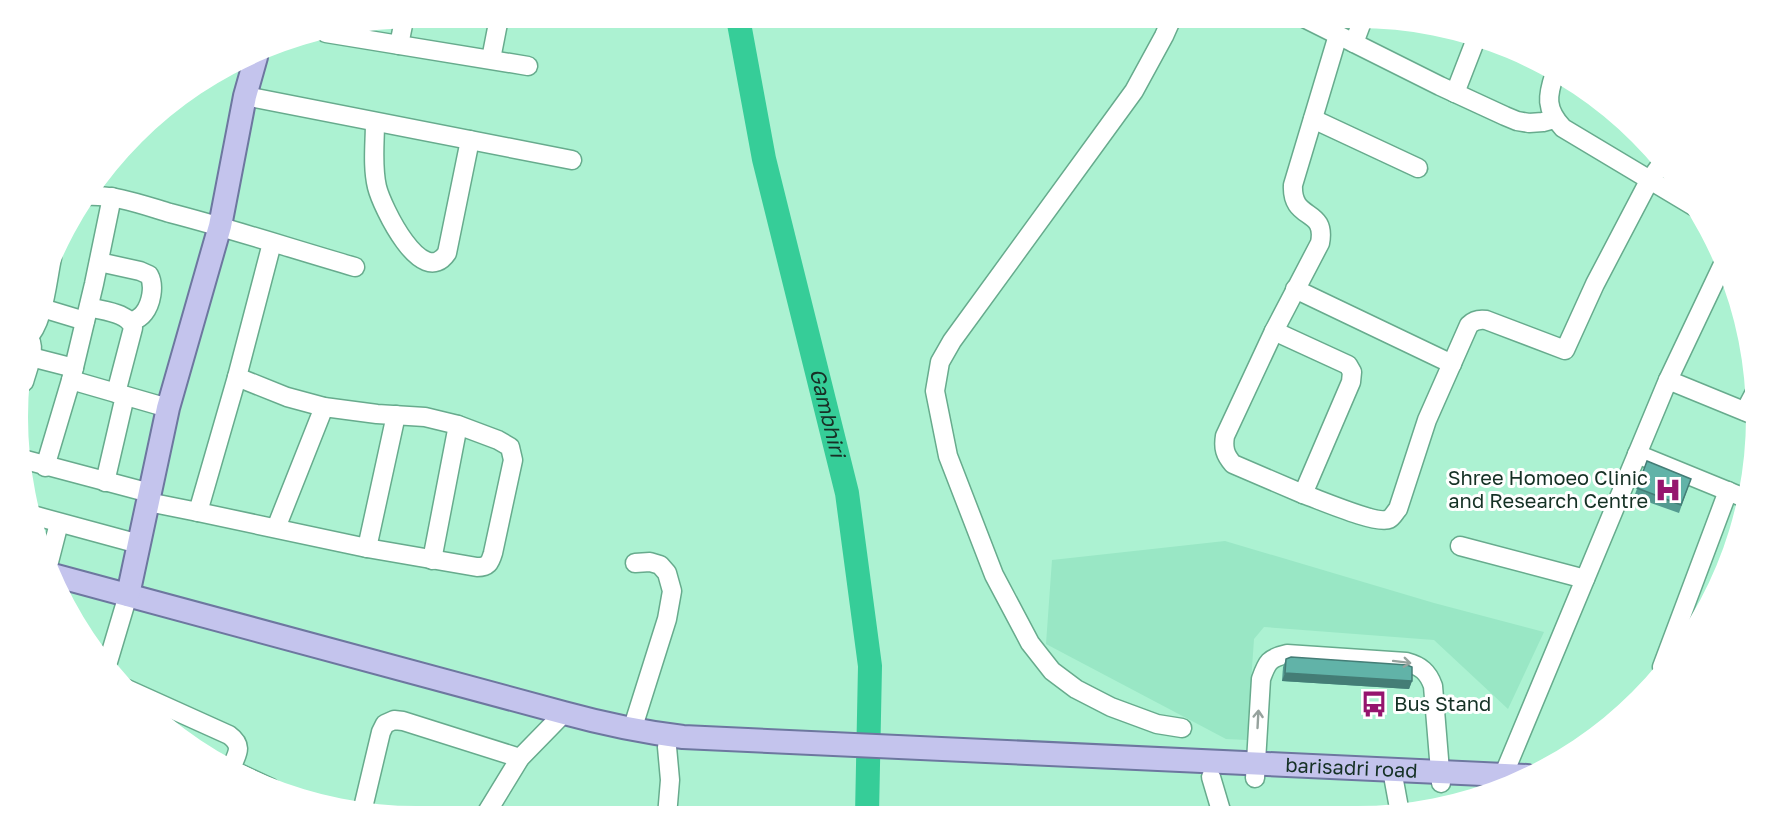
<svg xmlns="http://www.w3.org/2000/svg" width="1774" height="835" viewBox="0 0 1774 835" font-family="'Golos Text',sans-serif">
  <rect width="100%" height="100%" fill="#acf2d2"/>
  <path fill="#99e7c5" d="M1225,541L1434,603L1544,632L1508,709L1434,640L1264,627L1254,639L1247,740L1226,739L1046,644L1052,560Z"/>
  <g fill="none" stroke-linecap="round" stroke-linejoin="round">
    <path stroke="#36cd98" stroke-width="24" id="s1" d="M738,18L764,159L847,493L870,666L867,815"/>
    <g stroke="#67ab8d" stroke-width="21">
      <g id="minor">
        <path d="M1172,18L1164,36L1134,91L952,341L940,362L935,391L948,456L994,575L1030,643L1052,671L1076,689L1111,707L1157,724L1182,728"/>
        <path d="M1304,18L1440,86L1505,116L1517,121L1529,123L1543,122L1554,119"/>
        <path d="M326,33L528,66"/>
        <path d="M1354,43L1363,19"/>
        <path d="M399,45L404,20"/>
        <path d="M491,59L499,18"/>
        <path d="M1555,73C1547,96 1545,109 1563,128L1695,207"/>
        <path d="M1455,93L1474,44L1475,38"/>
        <path d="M245,96L572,160"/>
        <path d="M1313,119L1418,168"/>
        <path d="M375,122C375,143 372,166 377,187C382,207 422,290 447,253L470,140"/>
        <path d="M85,196C114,194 143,205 170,213C232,229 293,249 355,267"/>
        <path d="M99,262L140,271L149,275C155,286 151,304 144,313C141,317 136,320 131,322"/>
        <path d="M1295,289L1452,364"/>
        <path d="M89,307C102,311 129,312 133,328L116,393"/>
        <path d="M42,308L85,321"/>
        <path d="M1274,331L1348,365L1352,372L1351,382L1303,494C1318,499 1377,525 1389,519C1393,517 1395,512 1398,509L1427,420L1469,325C1474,320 1479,319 1486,320L1565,350L1595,284L1649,181L1662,163"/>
        <path d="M26,340C44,324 47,281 52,258"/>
        <path d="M31,357L74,368"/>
        <path d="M71,380L168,408"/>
        <path d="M1668,380L1756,416"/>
        <path d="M24,382C28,367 38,347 27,335"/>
        <path d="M1745,411L1754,394"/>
        <path d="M1637,454L1747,499"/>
        <path d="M22,459L150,493"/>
        <path d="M45,467L71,380L94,284L112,197"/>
        <path d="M105,482L125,396"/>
        <path d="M1303,494L1233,464C1225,455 1223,448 1225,436L1274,331L1320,243C1327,207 1291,222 1293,185L1338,35"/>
        <path d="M148,502L198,512L237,377L272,243"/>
        <path d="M198,512L367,548L477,567C488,567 490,563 493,553L513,460L510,447L498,440L458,425L425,417L377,414L324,407L287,397L237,377"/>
        <path d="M36,516L139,544"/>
        <path d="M276,528L324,407"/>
        <path d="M1460,546L1585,579"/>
        <path d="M367,548L396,415"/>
        <path d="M432,560L458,425"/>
        <path d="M49,562L59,523"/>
        <path d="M108,662L128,595"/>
        <path d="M1662,667L1728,491"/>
        <path d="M127,689L229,735C244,746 237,754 231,768"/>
        <path d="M632,730L667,619L672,591L667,573L660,565L650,562L635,563"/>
        <path d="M1392,770L1399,808L1402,814"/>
        <path d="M241,774L271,788"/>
        <path d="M1211,777L1222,814"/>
        <path d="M1255,778L1261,679C1267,662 1269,658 1287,654L1406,662C1421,666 1428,672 1433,686L1441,783"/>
        <path d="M1502,789L1503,776L1668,380L1724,262"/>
        <path d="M362,812L381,732L385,724L394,720L403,721L520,758"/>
        <path d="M667,816L670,780L667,747"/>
        <path d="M484,817L520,758L564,713"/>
      </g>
    </g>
    <g stroke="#6d779f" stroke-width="26">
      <g id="major">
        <path id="s2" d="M53,575L564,713C604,724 643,732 683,737L1527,776"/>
        <path d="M128,595L168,408L220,226L245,96L256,57"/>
      </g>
    </g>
    <use href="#minor" stroke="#fff" stroke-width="18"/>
    <use href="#major" stroke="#c4c4ed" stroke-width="22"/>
  </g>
  <g fill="#539a90">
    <path d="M1647,461L1691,479L1679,513L1634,497Z"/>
    <path d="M1286,659L1412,681L1409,689L1282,681L1283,667Z"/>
  </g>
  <path fill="#447d76" d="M1285,673L1412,681L1409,689L1282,681Z"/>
  <g fill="#61b3a8" stroke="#447d76" stroke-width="1.5">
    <path d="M1647,461L1691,479L1681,505L1637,488Z"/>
    <path d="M1291,657L1407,665L1412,667V681L1285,673L1286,659Z"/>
  </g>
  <defs><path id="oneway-shaft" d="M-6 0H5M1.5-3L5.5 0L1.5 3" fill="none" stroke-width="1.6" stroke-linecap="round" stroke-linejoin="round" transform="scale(1.5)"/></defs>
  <g stroke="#96a29d">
    <use href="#oneway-shaft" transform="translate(1402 662) rotate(7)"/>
    <use href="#oneway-shaft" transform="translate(1258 719) rotate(-87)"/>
  </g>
  <defs>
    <g id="hospital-bare" transform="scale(2.07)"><path d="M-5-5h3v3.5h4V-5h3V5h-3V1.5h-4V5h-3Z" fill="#95156e" stroke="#fff" stroke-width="2.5" paint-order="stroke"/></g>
    <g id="bus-bare" transform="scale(2.07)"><path d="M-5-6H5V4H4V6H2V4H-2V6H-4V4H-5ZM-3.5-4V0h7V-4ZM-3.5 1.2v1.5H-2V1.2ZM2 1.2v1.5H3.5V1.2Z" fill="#95156e" stroke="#fff" stroke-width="2.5" paint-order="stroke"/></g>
  </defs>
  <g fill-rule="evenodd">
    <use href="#hospital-bare" x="1668" y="490"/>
    <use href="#bus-bare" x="1374" y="704"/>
  </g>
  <g text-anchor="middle" stroke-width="6" stroke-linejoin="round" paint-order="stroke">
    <g font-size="20" fill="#153125" stroke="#fff" text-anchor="end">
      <text x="1648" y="485">Shree Homoeo Clinic<tspan x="1648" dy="23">and Research Centre</tspan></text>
      <text x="1394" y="711" text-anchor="start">Bus Stand</text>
    </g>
    <g font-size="20" fill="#153125" stroke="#fff">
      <text dy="7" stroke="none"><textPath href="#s2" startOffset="1320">barisadri road</textPath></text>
    </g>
    <g font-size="21" font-style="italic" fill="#182f25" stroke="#fff">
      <text dy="7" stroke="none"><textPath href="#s1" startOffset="405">Gambhiri</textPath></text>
    </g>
  </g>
  <path d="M0 0H1774V835H0ZM417 28H1357A389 389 0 0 1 1746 417V417A389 389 0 0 1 1357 806H417A389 389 0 0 1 28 417V417A389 389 0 0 1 417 28Z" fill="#fff" fill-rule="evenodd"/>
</svg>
